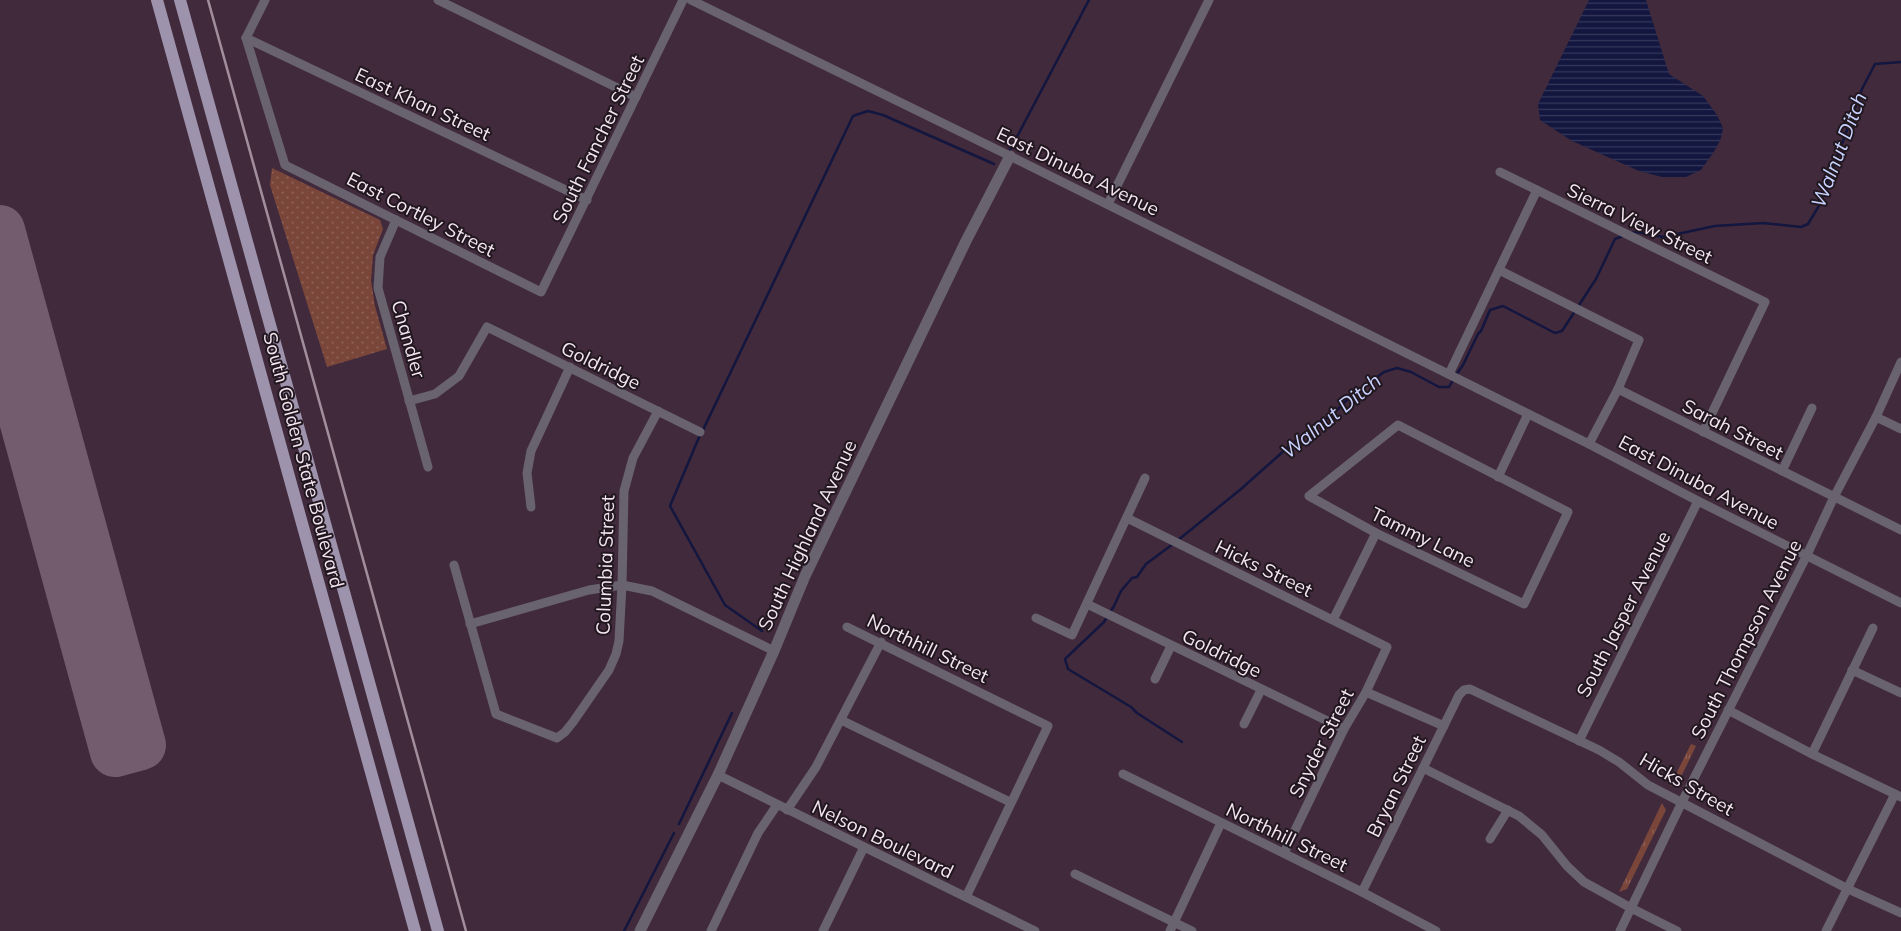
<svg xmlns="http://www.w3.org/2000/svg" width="1901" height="931" viewBox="0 0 1901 931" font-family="Mulish,sans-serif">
  <defs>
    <pattern id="grass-tufts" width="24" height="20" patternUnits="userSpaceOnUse" patternTransform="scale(1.25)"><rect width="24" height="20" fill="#7b463a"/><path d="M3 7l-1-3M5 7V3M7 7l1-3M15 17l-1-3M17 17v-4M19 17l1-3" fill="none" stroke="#8e6157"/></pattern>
    <pattern id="park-dots" width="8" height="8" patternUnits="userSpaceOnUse" patternTransform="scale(1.25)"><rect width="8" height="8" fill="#7b463a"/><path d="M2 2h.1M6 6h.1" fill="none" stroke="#8e6157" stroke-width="1.8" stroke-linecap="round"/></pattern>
    <pattern id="water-rules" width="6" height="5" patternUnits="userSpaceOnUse" patternTransform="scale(1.25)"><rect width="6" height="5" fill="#13163f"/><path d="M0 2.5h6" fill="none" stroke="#36385b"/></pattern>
  </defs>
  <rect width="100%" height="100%" fill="#412a3c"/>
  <g fill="url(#grass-tufts)">
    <path d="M1691,744L1696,746L1678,783L1670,786Z"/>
    <path d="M1662,803L1666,810L1627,889L1619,892Z"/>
  </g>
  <path fill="url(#park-dots)" d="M272,168L380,220L383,229L373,255L371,281L375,306L387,349L327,367L270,185Z"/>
  <path fill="url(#water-rules)" d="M1589,0H1646L1669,74L1703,96L1717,115L1723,128L1721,138L1715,150L1701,170L1686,177H1662L1639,171L1572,141L1540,120L1538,104Z"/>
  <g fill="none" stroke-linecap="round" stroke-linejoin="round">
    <g stroke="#13163f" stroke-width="2.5">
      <path d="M1010,150L1089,0"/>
      <path d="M1631,233L1637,232L1663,237L1715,226L1763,223L1801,227L1808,224L1820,204L1862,89L1875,64L1901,62"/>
      <path d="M1456,375L1463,365L1478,334L1481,331L1490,310L1503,306L1555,333L1562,331L1596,279L1615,239L1623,236"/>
      <path d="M703,430L853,116L868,111L883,115L994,164"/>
      <path d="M700,435L670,506L725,605L762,631"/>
      <path d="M1177,541L1241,489L1295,441L1315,427L1321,421L1330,417L1349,398L1384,372L1397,368L1411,372L1439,387H1449L1453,380"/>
      <path d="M1173,544L1146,564L1137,577L1132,578L1121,591L1114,606L1104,622L1065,659L1068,669L1131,707L1137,713L1182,742"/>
      <path d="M679,824L732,713"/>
      <path d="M624,931L674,833"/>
    </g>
    <path stroke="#725c6d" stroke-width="50" d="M0,230L141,745L115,752L0,332"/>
    <g stroke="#696370" stroke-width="9">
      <path d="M438,0L636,97"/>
      <path d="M691,0L1010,156L1589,444L1698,501L1901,603"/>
      <path d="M246,38L285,165L541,292L683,0"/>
      <path d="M246,38L587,200"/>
      <path d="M246,38L265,0"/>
      <path d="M1500,172L1765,302L1703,432"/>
      <path d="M1108,204L1209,0"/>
      <path d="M396,220L380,257L378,288L428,467"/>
      <path d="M1499,270L1639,340L1618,389L1589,444"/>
      <path d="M1449,374L1537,190"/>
      <path d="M1618,389L1901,530"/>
      <path d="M409,401L435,394L459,376L487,327L700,432"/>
      <path d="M1876,417L1901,429"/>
      <path d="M1398,425L1568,512L1524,604L1376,533L1309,496Z"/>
      <path d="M1782,471L1812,408"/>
      <path d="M1498,477L1528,414"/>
      <path d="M531,507L527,473L531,451L570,367"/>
      <path d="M1127,518L1387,647L1366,692L1344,729L1284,853"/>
      <path d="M454,565L496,714L557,738L565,732L573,722L609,670L616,654L619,641L622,585L624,491L633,458L658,411"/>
      <path d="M1087,604L1344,729"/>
      <path d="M1036,618L1072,635L1145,478"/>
      <path d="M1333,620L1376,533"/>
      <path d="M470,624L589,590L622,585L652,591L774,651"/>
      <path d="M847,627L1048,726L966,897"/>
      <path d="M1852,670L1901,693"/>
      <path d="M1155,679L1171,646"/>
      <path d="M1366,692L1444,726"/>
      <path d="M1728,710L1812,754L1901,797"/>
      <path d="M841,720L1010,802"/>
      <path d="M1244,724L1261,690"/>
      <path d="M1579,741L1698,501"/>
      <path d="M1812,754L1873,628"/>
      <path d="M1423,768L1519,816L1542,835L1567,866L1584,882L1631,908L1677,931"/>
      <path d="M1123,774L1362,892L1436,931"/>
      <path d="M718,775L1035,931"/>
      <path d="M787,810L816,767L881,642"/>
      <path d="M1490,839L1508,810"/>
      <path d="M1075,874L1192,931"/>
      <path d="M1362,892L1459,695L1464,690L1470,689L1599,750L1619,762L1648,785L1848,889L1901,913"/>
      <path d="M711,931L758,833L777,805"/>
      <path d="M823,931L864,847"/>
      <path d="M1170,931L1221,823"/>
      <path d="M1620,931L1682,802L1806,557L1834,497L1876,417L1901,362"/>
      <path d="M1826,931L1895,794"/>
    </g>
    <path stroke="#696370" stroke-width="11" d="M640,931L718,775L774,651L805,576L966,241L1010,156"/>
    <g stroke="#9e93ac" stroke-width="12">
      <path d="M157,0L415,931"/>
      <path d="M180,0L438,931"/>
    </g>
    <path stroke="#a28f9e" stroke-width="2.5" d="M208,0L466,931"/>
  </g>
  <g text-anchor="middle" stroke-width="4" stroke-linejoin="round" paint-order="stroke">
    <g font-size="19" fill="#f5e5f1" stroke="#21171f">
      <text transform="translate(423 104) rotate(25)" y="7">East Khan Street</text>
      <text transform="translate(598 139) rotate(-64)" y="7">South Fancher Street</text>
      <text transform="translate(1078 171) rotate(26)" y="7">East Dinuba Avenue</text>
      <text transform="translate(421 214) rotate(27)" y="7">East Cortley Street</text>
      <text transform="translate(1640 223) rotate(26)" y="7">Sierra View Street</text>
      <text transform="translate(409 339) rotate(74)" y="7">Chandler</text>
      <text transform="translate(601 365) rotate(26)" y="7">Goldridge</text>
      <text transform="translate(1733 429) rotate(27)" y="7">Sarah Street</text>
      <text transform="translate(304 460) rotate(75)" y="7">South Golden State Boulevard</text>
      <text transform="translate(1699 482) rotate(28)" y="7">East Dinuba Avenue</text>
      <text transform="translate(807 535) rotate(-65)" y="7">South Highland Avenue</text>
      <text transform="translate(1423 537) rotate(26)" y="7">Tammy Lane</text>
      <text transform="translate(605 565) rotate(-88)" y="7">Columbia Street</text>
      <text transform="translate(1264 568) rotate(26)" y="7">Hicks Street</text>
      <text transform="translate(1623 614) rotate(-63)" y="7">South Jasper Avenue</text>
      <text transform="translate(1746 639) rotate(-63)" y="7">South Thompson Avenue</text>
      <text transform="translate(928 648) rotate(26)" y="7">Northhill Street</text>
      <text transform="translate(1222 653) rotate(26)" y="7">Goldridge</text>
      <text transform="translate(1321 743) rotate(-63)" y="7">Snyder Street</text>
      <text transform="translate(1687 784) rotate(30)" y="7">Hicks Street</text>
      <text transform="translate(1396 786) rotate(-64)" y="7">Bryan Street</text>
      <text transform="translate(1287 837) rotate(26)" y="7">Northhill Street</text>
      <text transform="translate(883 839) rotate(26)" y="7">Nelson Boulevard</text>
    </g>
    <g font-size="20" font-style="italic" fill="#c8d2ff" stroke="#21171f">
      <text transform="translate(1839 150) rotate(-69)" y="7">Walnut Ditch</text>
      <text transform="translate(1331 416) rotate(-39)" y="7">Walnut Ditch</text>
    </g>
  </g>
</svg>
